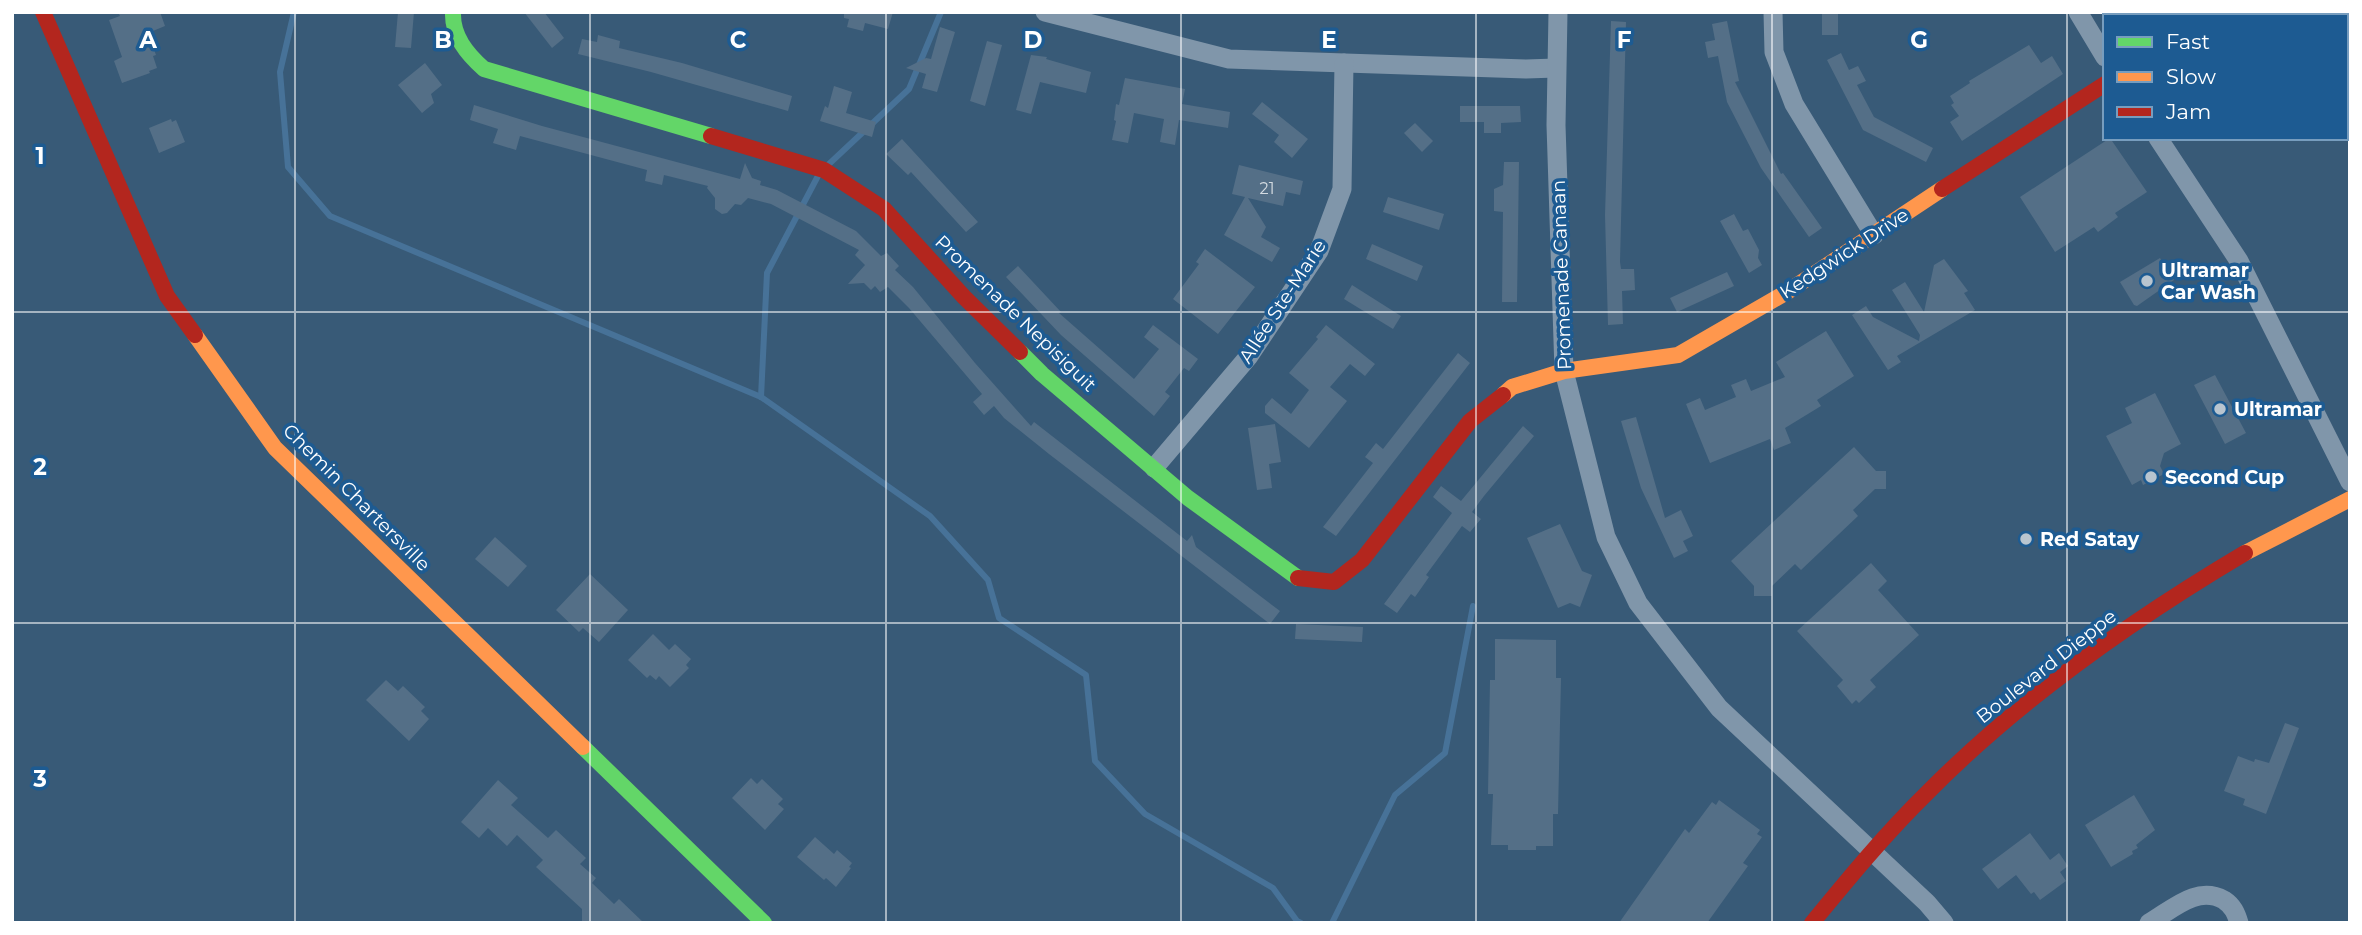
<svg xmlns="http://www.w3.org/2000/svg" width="2362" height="935" viewBox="0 0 2362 935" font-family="Montserrat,sans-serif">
  <rect width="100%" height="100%" fill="#385a77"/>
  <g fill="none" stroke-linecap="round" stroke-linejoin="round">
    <g stroke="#477298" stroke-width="6">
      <path d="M294,12L280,72L288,167L330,216L761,397L930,516L988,580L999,618L1086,675L1095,761L1145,814L1273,888L1297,921L1301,923"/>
      <path d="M829,164L909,89L941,12"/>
      <path d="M761,397L767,273L819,174"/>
      <path d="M1332,923L1395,795L1445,753L1473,606"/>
    </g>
  </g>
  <g fill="#546f87">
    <path d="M118,12H160L165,26L148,33L156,55L153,56L157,68L149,71L150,73L122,83L114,61L122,57L109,20L120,16Z"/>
    <path d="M398,12H414L411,48L395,47Z"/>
    <path d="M524,12H544L564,38L552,48Z"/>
    <path d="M844,12H893L888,29L865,23L863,31L847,27L849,19L844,18Z"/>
    <rect x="1822" y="12" width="16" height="23"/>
    <path d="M1611,21L1626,22L1620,262L1621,269H1634L1635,290L1622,291L1623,324L1608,325L1605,215Z"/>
    <path d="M1727,21L1739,81L1735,82L1781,174L1783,173L1822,228L1809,237L1761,168L1727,102L1718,56L1708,58L1705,42L1715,40L1712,24Z"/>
    <path d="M940,27L955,32L937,92L922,88L926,74L906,68L926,58L931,59Z"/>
    <path d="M598,35L620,41L619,48L682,63L792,96L788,111L651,72L578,54L582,39L597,42Z"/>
    <path d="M987,41L1002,45L985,106L970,101Z"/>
    <path d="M2029,45L2041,63L2052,56L2063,74L1962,141L1950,122L1959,116L1951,105L1954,103L1950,96L1970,83L1969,81Z"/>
    <path d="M1841,53L1849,70L1858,66L1866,81L1857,85L1874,117L1933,148L1926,162L1863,130L1827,60Z"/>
    <path d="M1031,55L1047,57L1046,59L1091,72L1086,93L1040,82L1031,114L1016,110Z"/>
    <path d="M425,63L442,85L431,94L434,103L422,113L398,85Z"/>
    <path d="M1125,78L1185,89L1182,104L1230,112L1228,128L1179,120L1175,145L1160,142L1164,119L1134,113L1128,143L1112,140L1116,121L1114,120L1116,104L1119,105Z"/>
    <path d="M834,86L852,92L846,113L876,122L872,137L820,121L825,106L828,108Z"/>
    <path d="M1262,102L1308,139L1292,158L1274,142L1279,135L1252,114Z"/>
    <path d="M474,105L542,126L740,179L745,163L752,178L761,181L760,185L777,190L856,231L881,256L887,253L899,266L895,270L913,287L975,363L1031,426L1034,422L1187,541L1192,535L1196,547L1280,611L1270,624L1049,454L1004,418L994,406L984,415L973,402L982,394L909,308L888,287L880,292L875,286L871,290L864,283L848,284L865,265L855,255L859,250L771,204L748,198L741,205L735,204L727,213L722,214L715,209V198L707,188L708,186L664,175L662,185L645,181L647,170L520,136L516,150L493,143L498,129L470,120Z"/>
    <path d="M1460,106H1520L1521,122L1501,123V133H1484V122H1460Z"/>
    <path d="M171,119L172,122L176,120L185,142L159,153L149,128Z"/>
    <path d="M1415,123L1433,141L1422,152L1404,133Z"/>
    <path d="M2110,138L2147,192L2115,213L2118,217L2098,232L2094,227L2055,252L2020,197Z"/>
    <path d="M902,139L978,222L966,232L911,172L908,175L886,154Z"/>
    <path d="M1504,162H1519L1517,302H1502L1503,212L1494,211V189L1503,185Z"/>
    <path d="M1239,165L1303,181L1300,195L1286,192L1283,206L1248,198L1266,227L1261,237L1280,248L1272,262L1224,235L1245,197L1232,194Z"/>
    <path d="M1388,197L1444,214L1439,230L1383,212Z"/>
    <path d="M1734,214L1743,231L1748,229L1759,250L1758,258L1762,265L1749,273L1720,221Z"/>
    <path d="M1372,244L1423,266L1417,281L1366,259Z"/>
    <path d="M1205,249L1255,287L1218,334L1173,299L1199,264L1196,262Z"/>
    <path d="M2160,258L2174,280L2137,306L2134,305L2120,282Z"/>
    <path d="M1944,259L1968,291L1964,293L1975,310L1897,356L1901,362L1888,370L1852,315L1866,306L1873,317L1919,341L1920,335L1892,290L1905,282L1924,312L1934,265Z"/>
    <path d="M1018,266L1061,312L1059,313L1134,379L1159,349L1144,337L1153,325L1198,359L1189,371L1184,368L1165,392L1170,396L1154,416L1061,335L1006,277Z"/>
    <path d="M1727,272L1734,286L1677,312L1670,298Z"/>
    <path d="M1352,285L1401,316L1393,329L1344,299Z"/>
    <path d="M1326,325L1375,364L1365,376L1350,364L1330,387L1347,401L1309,448L1265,413V406L1272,398L1291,414L1309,390L1289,373L1318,339L1316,337Z"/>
    <path d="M1826,331L1854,376L1817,400L1821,406L1785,428L1791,443L1774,450L1770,439L1710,463L1686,404L1700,398L1705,410L1736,397L1731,385L1746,379L1751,391L1785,377L1776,362Z"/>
    <path d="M1458,353L1470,363L1336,536L1323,527L1373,463L1365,457L1376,443L1383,449Z"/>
    <path d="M2215,375L2246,433L2225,444L2194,385Z"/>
    <path d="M2155,393L2181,444L2164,453L2160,466L2164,474L2143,485L2141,480L2132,485L2106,436L2132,423L2125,408Z"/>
    <path d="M1636,417L1665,518L1681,510L1693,536L1683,541L1688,551L1674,558L1641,488L1621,421Z"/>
    <path d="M1275,424L1281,462L1269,464L1272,488L1257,490L1248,428Z"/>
    <path d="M1523,426L1534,436L1484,496L1472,512L1481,519L1470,532L1462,526L1426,575L1429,577L1415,597L1411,594L1397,613L1384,604L1452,513L1433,497L1441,486L1461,501Z"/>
    <path d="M1854,447L1876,471H1886V489H1875L1853,510L1858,516L1801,570L1795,564L1772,586V596H1754V586L1731,561Z"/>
    <path d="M1560,524L1582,571L1592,575L1580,607L1570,603L1558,608L1527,538Z"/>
    <path d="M495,537L527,566L508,587L475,559Z"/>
    <path d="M1871,563L1887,581L1878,590L1919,635L1870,680L1876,687L1859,703L1856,700L1852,704L1837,686L1843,680L1797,631Z"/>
    <path d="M590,574L628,610L599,642L583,628L579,632L556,610Z"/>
    <path d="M1296,624L1363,627L1362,642L1295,639Z"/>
    <path d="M653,634L669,650L675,644L691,659L686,665L689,668L670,687L659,676L656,680L650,675L647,678L628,660Z"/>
    <path d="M1495,639L1556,640V678H1561L1558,814H1553V846H1536V850H1508V845H1491L1493,794H1488L1490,680H1495Z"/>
    <path d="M386,680L398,691L403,686L425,707L421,711L429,719L409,741L366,700Z"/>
    <path d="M2285,723L2299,728L2266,814L2243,805L2245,799L2224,791L2238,756L2254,762L2255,759L2269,763Z"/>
    <path d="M751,778L757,784L762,779L783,799L778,804L784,809L765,830L732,798Z"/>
    <path d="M498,780L518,798L511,805L548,838L556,830L586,858L580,864L596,878L592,883L614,904L619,899L644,923H582V909L536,867L543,860L517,835L507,846L488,828L479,838L461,822Z"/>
    <path d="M2134,795L2155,830L2136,845L2138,848L2132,851L2133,854L2111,867L2085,825Z"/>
    <path d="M1719,800L1760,830L1757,834L1762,837L1743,863L1748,866L1707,923H1619L1685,829L1689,833L1712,802L1716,805Z"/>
    <path d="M2030,833L2050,860L2059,853L2068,866L2060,872L2066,881L2040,900L2034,892L2031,894L2016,875L1998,889L1982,869Z"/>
    <path d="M815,837L834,854L837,850L852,863L849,867L851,868L836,887L826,878L824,880L797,857Z"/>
  </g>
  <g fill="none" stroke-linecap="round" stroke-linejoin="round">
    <g stroke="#8096aa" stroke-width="19">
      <path d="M1045,12L1229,59L1526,69L1556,68"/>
      <path d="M1558,12L1556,125L1564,371L1606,537L1638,603L1719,708L1927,903L1944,923"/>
      <path d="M1773,12L1774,52L1794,104L1874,235"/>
      <path d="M2078,12L2105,57"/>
      <path d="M2234,16L2241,12"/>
      <path d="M2158,138L2239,261L2350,482"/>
      <path d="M1154,468L1249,356L1319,251L1342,189L1344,63"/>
      <path d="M2149,923C2173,909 2197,885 2224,900C2233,906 2236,913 2239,923"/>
    </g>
    <g stroke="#63d668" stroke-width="16">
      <path d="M453,12C452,36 467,54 484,69L711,136"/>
      <path d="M1020,352L1042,374L1188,498L1298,578"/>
      <path d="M583,747L764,923"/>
    </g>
    <g stroke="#ff974d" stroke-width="16">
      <path d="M195,335L275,448L583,747"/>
      <path d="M1503,395L1512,387L1564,371L1678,355L1787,292L1942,189"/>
      <path d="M2245,553L2350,499"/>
    </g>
    <g stroke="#b3261e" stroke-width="16">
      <path d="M43,12L167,296L195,335"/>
      <path d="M711,136L824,170L884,209L964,297L1020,352"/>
      <path d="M1942,189L2105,84"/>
      <path d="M1298,578L1334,582L1362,560L1470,421L1503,395"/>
      <path d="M1812,923C1849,878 1886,833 1928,792C2020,699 2132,620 2245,553"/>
    </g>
  </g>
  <path fill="none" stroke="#fff" stroke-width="2" stroke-opacity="0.55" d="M295,12V923M590,12V923M886,12V923M1181,12V923M1476,12V923M1772,12V923M2067,12V923M12,312H2350M12,623H2350"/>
  <g fill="#b9c5cf" stroke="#1d5b92" stroke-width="2.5">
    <circle cx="2147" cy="281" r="7"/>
    <circle cx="2220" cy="409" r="7"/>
    <circle cx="2151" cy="477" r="7"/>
    <circle cx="2026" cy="539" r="7"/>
  </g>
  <g text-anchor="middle" stroke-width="7" stroke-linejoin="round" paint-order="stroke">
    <g font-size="16" fill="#d4dbe1">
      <text x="1267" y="194">21</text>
    </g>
    <g font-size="19" fill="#fff" stroke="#1d5b92">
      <text transform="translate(1844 253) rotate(-33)" y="7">Kedgwick Drive</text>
      <text transform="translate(1561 275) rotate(-92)" y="7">Promenade Canaan</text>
      <text transform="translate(1282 301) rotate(-57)" y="7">Allée Ste-Marie</text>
      <text transform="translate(1016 313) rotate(44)" y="7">Promenade Nepisiguit</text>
      <text transform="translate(357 497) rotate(45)" y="7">Chemin Chartersville</text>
      <text transform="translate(2046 666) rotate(-38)" y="7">Boulevard Dieppe</text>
    </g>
    <g font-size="19" font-weight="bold" fill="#fff" stroke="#1d5b92" text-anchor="start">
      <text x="2161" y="277">Ultramar<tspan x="2161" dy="22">Car Wash</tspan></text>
      <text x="2234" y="416">Ultramar</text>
      <text x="2165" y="484">Second Cup</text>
      <text x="2040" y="546">Red Satay</text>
    </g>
  </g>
  <g font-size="23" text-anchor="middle" font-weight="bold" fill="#fff" stroke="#1d5b92" stroke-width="7" stroke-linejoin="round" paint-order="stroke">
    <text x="148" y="48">A</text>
    <text x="443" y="48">B</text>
    <text x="738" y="48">C</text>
    <text x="1033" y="48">D</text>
    <text x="1329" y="48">E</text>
    <text x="1624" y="48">F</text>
    <text x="1919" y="48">G</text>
    <text x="40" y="164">1</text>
    <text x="40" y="475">2</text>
    <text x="40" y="787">3</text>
  </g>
  <rect width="2362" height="935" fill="none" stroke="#ffffff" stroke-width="28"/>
  <rect x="2103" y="14" width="245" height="126" fill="#1d5b92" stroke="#779dbe" stroke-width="2"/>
  <rect x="2117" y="37" width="35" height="10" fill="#63d668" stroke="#779dbe" stroke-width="2"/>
  <text x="2166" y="49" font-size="21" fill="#ffffff">Fast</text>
  <rect x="2117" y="72" width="35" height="10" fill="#ff974d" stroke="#779dbe" stroke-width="2"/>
  <text x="2166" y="84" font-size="21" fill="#ffffff">Slow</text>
  <rect x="2117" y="107" width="35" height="10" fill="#b3261e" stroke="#779dbe" stroke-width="2"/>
  <text x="2166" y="119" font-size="21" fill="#ffffff">Jam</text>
</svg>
